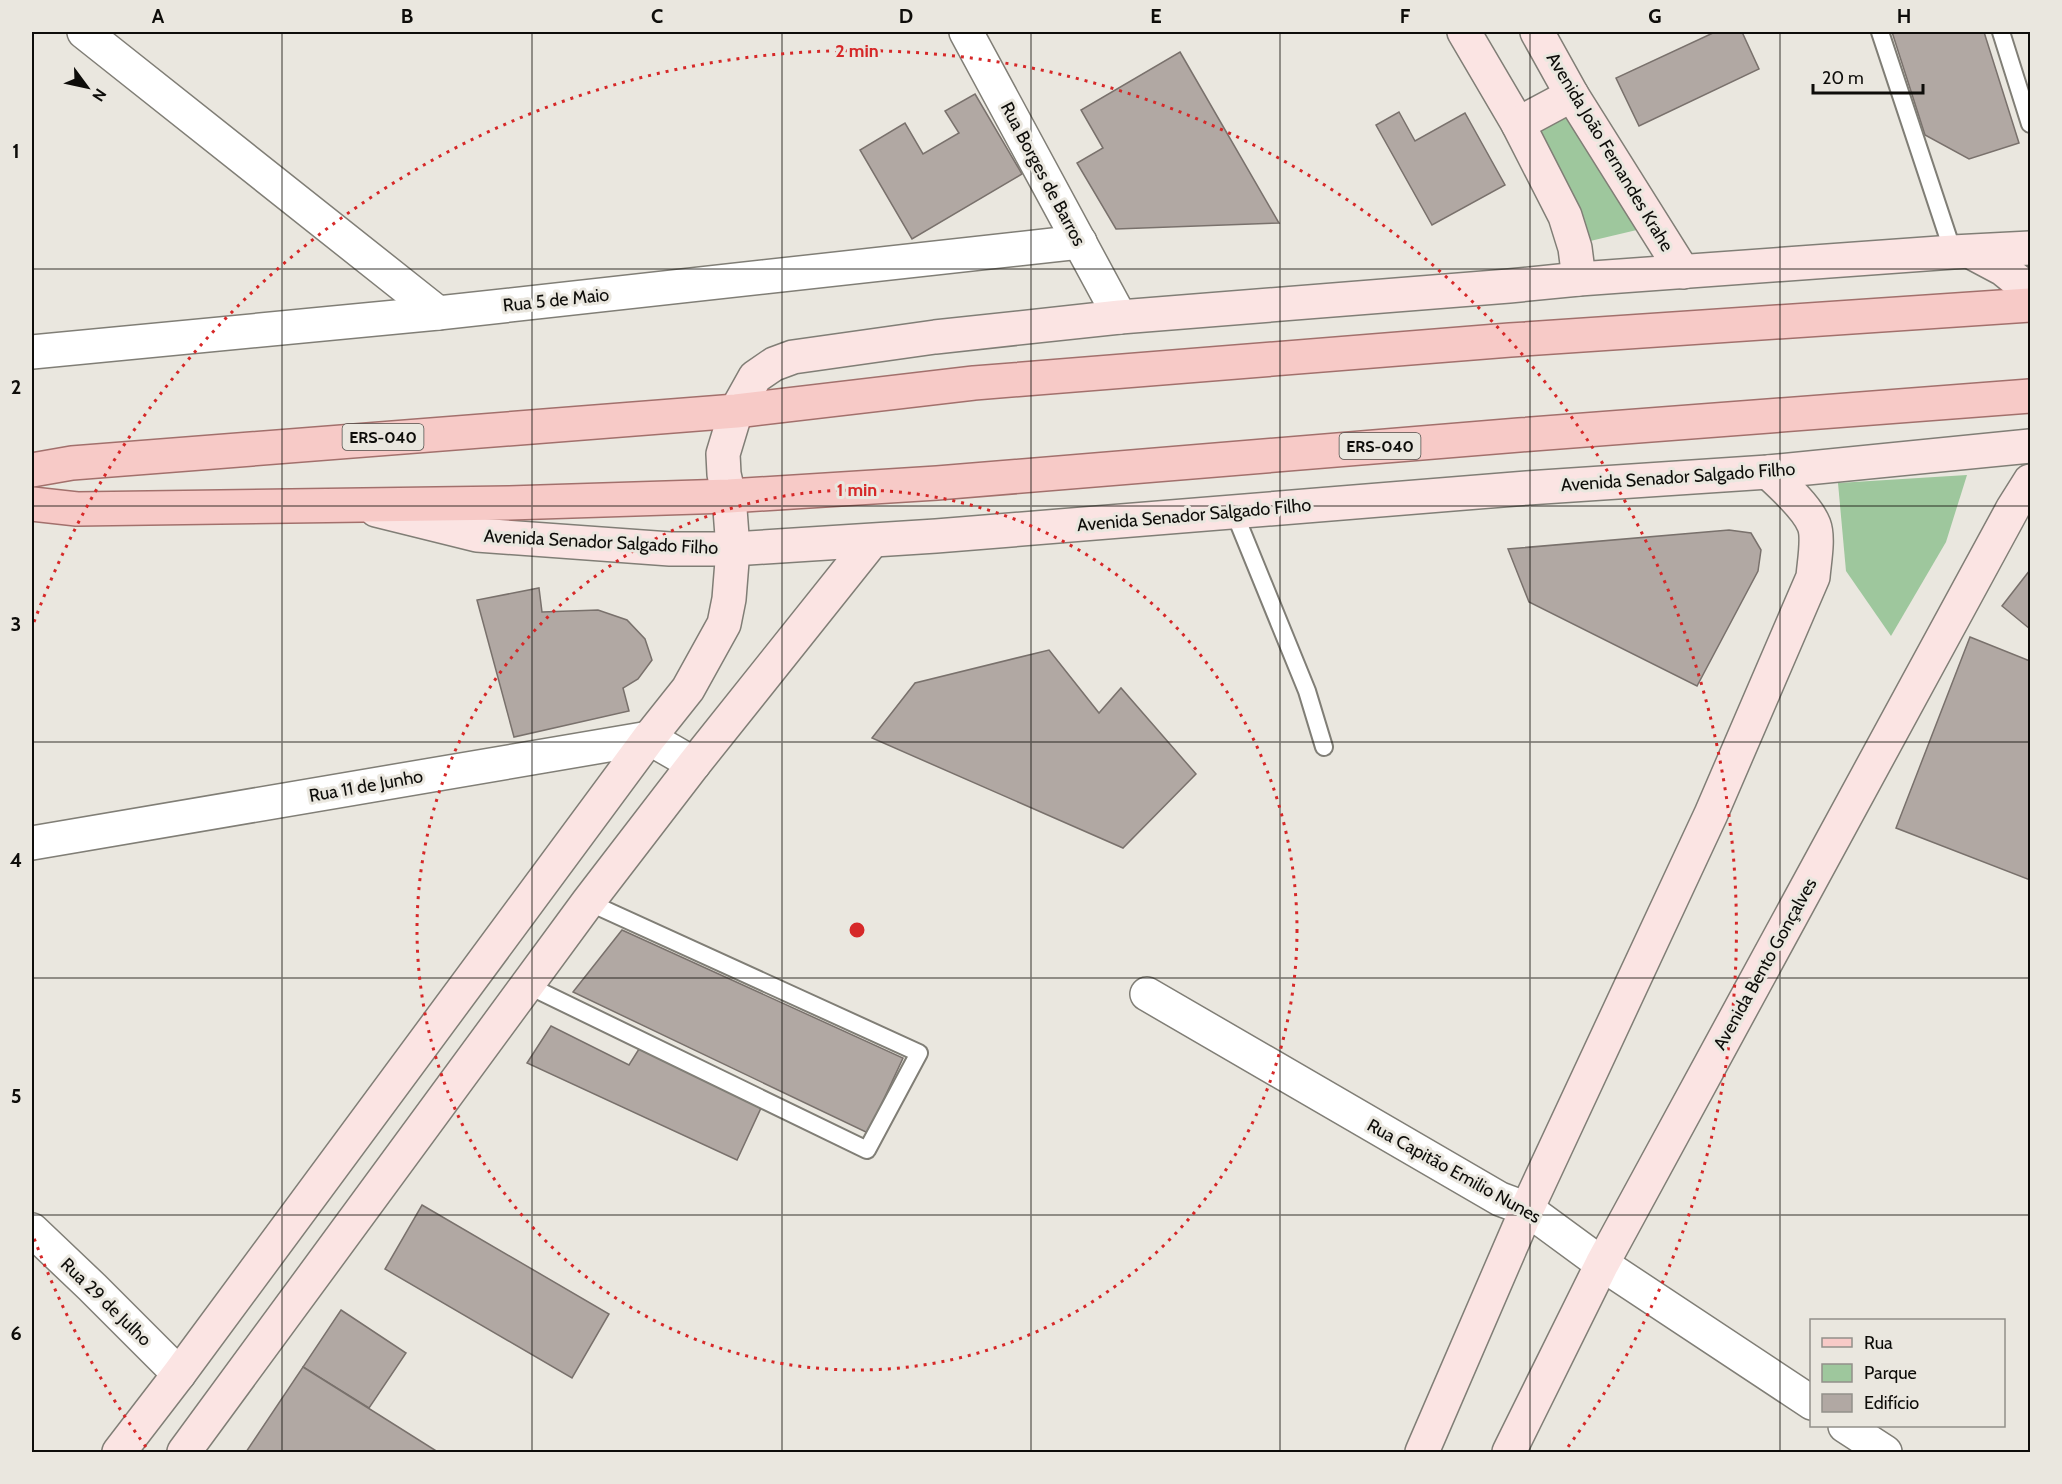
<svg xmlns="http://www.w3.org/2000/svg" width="2062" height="1484" viewBox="0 0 2062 1484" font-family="Cabin,sans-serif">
  <rect width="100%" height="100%" fill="#eae7df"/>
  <g fill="#9ec79d">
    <path d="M1565,108L1641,229L1586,242L1533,125Z"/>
    <path d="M1967,475L1946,542L1891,636L1846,571L1838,483Z"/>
  </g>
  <g fill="#b1a8a3" stroke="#79716c" stroke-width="1.5">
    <path d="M1715,32H1742L1759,69L1639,126L1616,78Z"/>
    <path d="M1892,32H1984L2019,143L1969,159L1925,135Z"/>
    <path d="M1180,52L1279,223L1116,229L1077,163L1103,148L1081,110Z"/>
    <path d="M975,94L1022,174L912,239L860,150L905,123L923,154L959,133L945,111Z"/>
    <path d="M1399,112L1415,141L1465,113L1505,185L1432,225L1376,125Z"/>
    <path d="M1729,530L1751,533L1761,550L1758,571L1697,686L1529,602L1508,549Z"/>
    <path d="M2030,570V629L2002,606Z"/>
    <path d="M539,588L542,612L598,610L627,620L645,639L652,660L638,679L623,688L629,711L514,737L477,600Z"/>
    <path d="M1970,637L2030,661V880L1896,828Z"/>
    <path d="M1049,650L1099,713L1121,688L1196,774L1123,848L872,738L915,683Z"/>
    <path d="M622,930L903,1058L868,1133L573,992Z"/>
    <path d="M551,1026L629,1065L639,1049L761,1108L737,1160L527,1063Z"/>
    <path d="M422,1205L609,1314L572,1378L385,1269Z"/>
    <path d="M341,1310L406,1353L369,1408L303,1367Z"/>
    <path d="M303,1367L438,1452H246Z"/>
  </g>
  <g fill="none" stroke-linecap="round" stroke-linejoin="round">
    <g stroke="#807e76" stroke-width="20">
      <g id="service">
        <path d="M1880,32L1953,252"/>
        <path d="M2001,32L2030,124"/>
        <path d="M1234,512L1307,691L1324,747"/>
        <path d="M527,985L867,1150L919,1053L588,902"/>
      </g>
    </g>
    <g stroke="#807e76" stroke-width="36">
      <g id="minor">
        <path d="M84,32L438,313"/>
        <path d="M966,32L1120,317"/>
        <path d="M32,352L438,313L1080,242"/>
        <path d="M32,843L649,738L694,764"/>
        <path d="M1147,994L1500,1199L1527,1209L1602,1264L1812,1403"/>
        <path d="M32,1230L92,1287L179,1374"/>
        <path d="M1845,1426L1885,1452"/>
      </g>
    </g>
    <g stroke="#807e76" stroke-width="36">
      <g id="secondary">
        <path d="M1464,32L1518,124L1565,216L1575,248L1579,279"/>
        <path d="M1537,32L1572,95L1683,272"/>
        <path d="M1518,124L1572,95"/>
        <path d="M1971,252L2003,269L2030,291"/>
        <path d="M376,510L477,535L670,549H733L936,536L1527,488L1768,472L2030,446"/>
        <path d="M119,1452L179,1374L649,738L688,689L724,624L729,599L733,549L729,496L724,474L723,454L736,411L755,377L774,364L793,357L935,337L1120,317L1509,286L1579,279L1953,252L2030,248"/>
        <path d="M184,1452L588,902L694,764L872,541"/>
        <path d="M1422,1452L1527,1209L1711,814L1813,577C1814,563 1819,538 1814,525C1807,507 1782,485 1768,472"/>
        <path d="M1509,1452L1602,1264L2013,508L2030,481"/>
      </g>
    </g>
    <g stroke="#a2706c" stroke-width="36">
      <g id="primary">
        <path d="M32,470L72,463L736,411L974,383L1510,340L2030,305"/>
        <path d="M32,504L77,509L509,503L729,496L937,483L1519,435L2030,396"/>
      </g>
    </g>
    <use href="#service" stroke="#fff" stroke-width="16"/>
    <use href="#minor" stroke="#fff" stroke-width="33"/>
    <use href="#secondary" stroke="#fbe4e3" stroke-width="33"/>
    <use href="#primary" stroke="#f7cac7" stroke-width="33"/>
  </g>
  <path fill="none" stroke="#0e0d0a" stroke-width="1.5" stroke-opacity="0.55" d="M282,32V1452M532,32V1452M782,32V1452M1031,32V1452M1280,32V1452M1530,32V1452M1780,32V1452M32,269H2030M32,506H2030M32,742H2030M32,978H2030M32,1215H2030"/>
  <g fill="none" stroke="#d62828" stroke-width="3" stroke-dasharray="3 6">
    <circle cx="857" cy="930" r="440"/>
    <path d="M146 1447A879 879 0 0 1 34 1238M34 622A879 879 0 1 1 1568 1447"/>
  </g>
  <g text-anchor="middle" stroke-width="6" stroke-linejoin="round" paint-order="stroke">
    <g fill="#eae7df" stroke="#504e4a" stroke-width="1.5">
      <rect x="342.5" y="424" width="81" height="26" rx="4.5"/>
      <rect x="1339.5" y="433" width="81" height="26" rx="4.5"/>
    </g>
    <g font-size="16" font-weight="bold" fill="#0e0d0a">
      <text x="383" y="443">ERS-040</text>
      <text x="1380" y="452">ERS-040</text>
    </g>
    <g font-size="18" fill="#0e0d0a" stroke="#eae7df">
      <text transform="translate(1610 152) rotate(59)" y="6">Avenida João Fernandes Krahe</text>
      <text transform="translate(1043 174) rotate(62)" y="6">Rua Borges de Barros</text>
      <text transform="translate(556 300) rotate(-6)" y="6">Rua 5 de Maio</text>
      <text transform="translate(1678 477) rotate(-4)" y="6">Avenida Senador Salgado Filho</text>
      <text transform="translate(1194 515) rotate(-5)" y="6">Avenida Senador Salgado Filho</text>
      <text transform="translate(601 542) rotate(3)" y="6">Avenida Senador Salgado Filho</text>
      <text transform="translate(366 786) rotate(-10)" y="6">Rua 11 de Junho</text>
      <text transform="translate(1765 964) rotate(-61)" y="6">Avenida Bento Gonçalves</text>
      <text transform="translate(1454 1171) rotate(29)" y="6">Rua Capitão Emilio Nunes</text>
      <text transform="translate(106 1302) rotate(44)" y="6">Rua 29 de Julho</text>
    </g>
  </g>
  <circle cx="857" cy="930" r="9" fill="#d62828" stroke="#eae7df" stroke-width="3"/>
  <g font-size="18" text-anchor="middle" font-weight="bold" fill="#d62828" stroke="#eae7df" stroke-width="6" stroke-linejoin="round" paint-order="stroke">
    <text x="857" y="57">2 min</text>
    <text x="857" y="496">1 min</text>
  </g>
  <rect width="2062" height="1484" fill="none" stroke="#eae7df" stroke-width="66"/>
  <rect x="1810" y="1319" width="195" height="108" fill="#eae7df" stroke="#92908a" stroke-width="1.5"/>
  <rect x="1822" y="1338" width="30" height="9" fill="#f7cac7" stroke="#92908a" stroke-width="1.5"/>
  <text x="1864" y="1349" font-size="18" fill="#0e0d0a">Rua</text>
  <rect x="1822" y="1364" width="30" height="18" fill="#9ec79d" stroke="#92908a" stroke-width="1.5"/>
  <text x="1864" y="1379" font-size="18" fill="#0e0d0a">Parque</text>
  <rect x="1822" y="1394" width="30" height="18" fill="#b1a8a3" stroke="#92908a" stroke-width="1.5"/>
  <text x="1864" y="1409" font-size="18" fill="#0e0d0a">Edifício</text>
  <g transform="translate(87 87) rotate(123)" stroke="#eae7df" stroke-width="4.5" paint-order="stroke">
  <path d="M0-4.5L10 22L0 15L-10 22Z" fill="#0e0d0a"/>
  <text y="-9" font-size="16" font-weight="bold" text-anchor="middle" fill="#0e0d0a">N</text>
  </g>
  <path d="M1813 84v9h110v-9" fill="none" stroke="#0e0d0a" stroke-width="3"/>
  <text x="1822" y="84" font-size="18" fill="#0e0d0a" stroke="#eae7df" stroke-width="4.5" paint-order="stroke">20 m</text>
  <rect x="33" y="33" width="1996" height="1418" fill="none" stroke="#0e0d0a" stroke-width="2"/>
  <g font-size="20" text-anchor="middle" font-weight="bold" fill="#0e0d0a">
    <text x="158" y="23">A</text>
    <text x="407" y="23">B</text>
    <text x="657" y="23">C</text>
    <text x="906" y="23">D</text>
    <text x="1156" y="23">E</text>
    <text x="1405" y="23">F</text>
    <text x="1655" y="23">G</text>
    <text x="1904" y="23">H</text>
    <text x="16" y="158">1</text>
    <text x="16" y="394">2</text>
    <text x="16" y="631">3</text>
    <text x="16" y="867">4</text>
    <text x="16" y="1103">5</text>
    <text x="16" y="1340">6</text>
  </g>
</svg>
